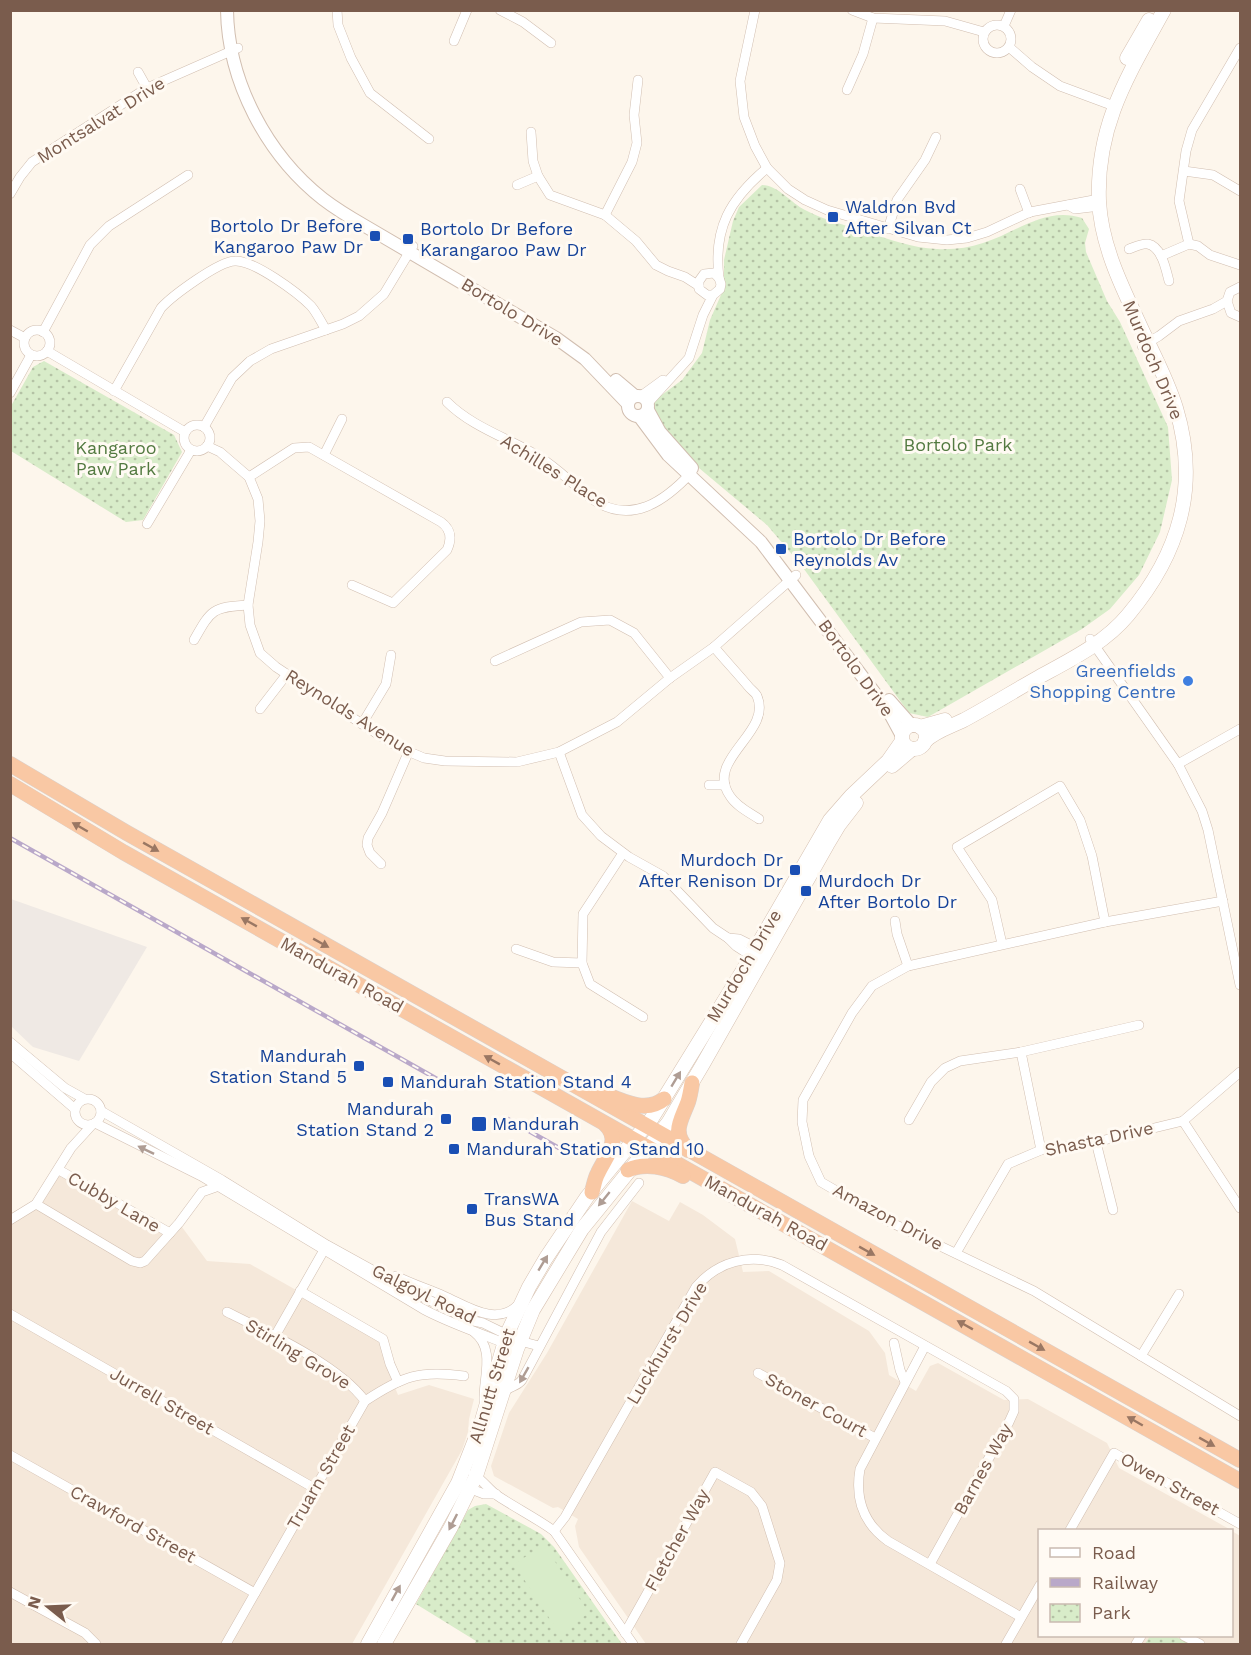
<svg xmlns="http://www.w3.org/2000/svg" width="1251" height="1655" viewBox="0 0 1251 1655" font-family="'Work Sans',sans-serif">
  <defs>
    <pattern id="park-dots" width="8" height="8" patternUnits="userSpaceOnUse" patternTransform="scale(1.5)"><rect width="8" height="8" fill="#d8ecc9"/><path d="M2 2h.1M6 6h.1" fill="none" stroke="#b4c2a5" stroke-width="1.8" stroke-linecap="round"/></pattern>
  </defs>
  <rect width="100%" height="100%" fill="#fdf6ec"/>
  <g fill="#f5e8da">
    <path d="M59,1170L170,1233L179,1223L207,1261L250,1264L383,1339L388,1370L398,1395L429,1385L474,1399L469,1419L468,1432L462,1450L352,1644H11V1220L36,1204Z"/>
    <path d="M632,1201L669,1221L680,1202L703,1215L735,1239L743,1272L769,1271L869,1331L885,1353L889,1375L916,1391L930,1366L938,1363L1004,1400L1028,1399L1107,1443L1119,1468L1231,1530H1040V1636H1232V1531L1240,1536V1644H646L579,1547L575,1526L578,1519L558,1507L553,1508L494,1476L491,1466L509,1413L547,1353Z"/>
  </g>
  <path fill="#efe9e4" d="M11,899L147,947L79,1061L33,1047L11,1026Z"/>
  <g fill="url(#park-dots)">
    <path d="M762,185C778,185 791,203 805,210C824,220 845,225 866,232C889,239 912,248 937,249C952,250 968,248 983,243C1016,233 1045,206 1082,218L1089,229L1085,243L1086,252L1107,301L1120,322L1168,427L1172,480L1160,532L1139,575L1110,609L1082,629L928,717L909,713L801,565L767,525L693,463L647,406L682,380L702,353L710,320L724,288V260L733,221L739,207Z"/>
    <path d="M44,361L174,435L182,452L143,520L126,522L11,451V406L33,367Z"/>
    <path d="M486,1504L541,1534L554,1547L622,1644H474L476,1641L416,1604L468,1510L475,1506Z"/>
    <path d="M1150,1636H1174L1190,1644H1145Z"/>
  </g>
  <path fill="#d8ecc9" d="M544,1545L589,1613L559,1633L514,1564Z"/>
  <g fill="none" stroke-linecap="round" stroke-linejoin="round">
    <g stroke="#d1beb0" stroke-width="10">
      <g id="minor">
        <path d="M337,10L338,25L351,58L370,93L429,139"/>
        <path d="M500,10L523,22L551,43"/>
        <path d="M755,10L740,81L744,117L755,146L767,168L788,189L805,200L827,210L918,237L947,240L967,238L987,232L1030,212L1099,199"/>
        <path d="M852,10L873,18L945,21L984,32"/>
        <circle cx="997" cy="39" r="14"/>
        <path d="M1004,26L1011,10"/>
        <path d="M454,41L467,10"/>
        <path d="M1009,47L1032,67L1060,86L1114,106"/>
        <path d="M138,72L147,88"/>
        <path d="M847,90L863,54L873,18"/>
        <path d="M531,132L533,161L538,176L550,195L605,215L636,241L656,265L668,271L685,277L699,286"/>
        <path d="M1184,171L1213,175L1240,191"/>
        <path d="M517,185L538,176"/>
        <path d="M1020,189L1029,213"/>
        <path d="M10,194L20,177L32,162L85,128L147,88L238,48"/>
        <path d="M1068,205L1075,209L1100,206"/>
        <path d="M605,215L632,162L637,143L634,115L638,80"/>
        <path d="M888,229L897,200L925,160L936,137"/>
        <path d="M1189,244L1179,201L1186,151L1192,130L1240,48"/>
        <path d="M1189,244L1198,246L1210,255L1240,265"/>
        <path d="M1129,249C1135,247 1142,243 1148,244C1162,247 1166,270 1169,281"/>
        <path d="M1161,256L1189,244"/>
        <path d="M719,278C713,228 730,199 767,168"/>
        <path d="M1240,287L1230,292L1227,301L1231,313L1240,317"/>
        <path d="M10,330L25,338"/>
        <circle cx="37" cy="343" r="13"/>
        <path d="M43,332L90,245L109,226L188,175"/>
        <path d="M1142,346L1159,336L1179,321L1213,309L1227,301"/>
        <path d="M47,351L185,432"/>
        <path d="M114,391L161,308C172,296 219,261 235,261C254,260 298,293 311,306C317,313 321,322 326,330"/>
        <path d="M10,393L31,355"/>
        <path d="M641,396L663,380"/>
        <path d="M447,402C472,427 508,438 538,456C558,468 573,485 592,499C631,526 665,501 692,472"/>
        <path d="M648,403L689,358L703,315L713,295L720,289L721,284L719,278L714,273L704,274L699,281V289L707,295H713"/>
        <circle cx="197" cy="438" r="13"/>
        <path d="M204,427L232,378L250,361L271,349L343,324L359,316L384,294L413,246"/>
        <path d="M207,446L220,452L249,477L258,499L260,521L258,542L248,605L250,625L260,653L276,667L362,724L398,747L424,758L445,761L517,762L559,752L617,722L670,678L714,647L796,575"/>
        <path d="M324,455L342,419"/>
        <path d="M249,477L294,448L309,447L441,522C451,529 452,539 447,550L393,603L352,585"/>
        <path d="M147,524L191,450"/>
        <path d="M1090,639L1178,764L1202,811L1208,830L1240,985"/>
        <path d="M194,640C211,610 212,607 248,605"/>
        <path d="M714,647C725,660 737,673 748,686C750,689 756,693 757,696C773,733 704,759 730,796C736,806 750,813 759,819"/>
        <path d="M495,661L581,622L610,620L634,633L670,678"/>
        <path d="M260,709L287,674"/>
        <path d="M362,724L386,684L391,655"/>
        <path d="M559,752L582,815L601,836L629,857L663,876L713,928L728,938L736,946L756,959"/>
        <path d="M1178,764L1240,729"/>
        <path d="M709,785H725"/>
        <path d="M623,853L583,914L582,963L590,984L643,1017"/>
        <path d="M381,864L370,853L367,845L368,838L382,813L408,753"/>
        <path d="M1223,901L1105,922L908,966L872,986L852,1013L803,1100L802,1122L809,1156L821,1182L890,1222L1034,1291L1240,1416"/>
        <path d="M895,921L897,934L908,966"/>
        <path d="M728,938L739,939L759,949"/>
        <path d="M1002,944L992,900L957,847L1060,786L1080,820L1092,856L1105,922"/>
        <path d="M516,949L553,962L582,963"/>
        <path d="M10,1042L65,1088L83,1098"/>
        <path d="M1021,1052L1041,1150"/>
        <path d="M10,1053L75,1109"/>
        <circle cx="88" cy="1112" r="13"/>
        <path d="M101,1111L222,1180L327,1245L405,1288L469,1320L483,1323L520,1341L539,1346"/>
        <path d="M909,1120L931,1082L945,1068L960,1061L1021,1052L1139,1025"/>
        <path d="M1183,1121L1240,1208"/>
        <path d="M95,1123L201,1176L423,1309C449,1323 477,1332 504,1343H509"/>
        <path d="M1096,1142L1113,1210"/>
        <path d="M59,1170L170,1233"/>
        <path d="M36,1204L132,1261L140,1263L145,1261L179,1223L202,1192L216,1187"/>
        <path d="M10,1220L36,1204L71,1148L92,1125"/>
        <path d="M956,1253L1008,1164L1041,1150L1096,1142L1183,1121L1240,1072"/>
        <path d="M396,1276C412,1284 428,1289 444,1296C467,1306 496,1327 518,1305"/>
        <path d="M300,1291L383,1339L390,1364L398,1382"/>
        <path d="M227,1312C267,1332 339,1365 365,1401"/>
        <path d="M10,1314L314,1488"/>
        <path d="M474,1332C496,1349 483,1378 484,1401"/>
        <path d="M275,1336L324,1250"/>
        <path d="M894,1343L900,1370L905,1382"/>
        <path d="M925,1346L860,1469C855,1498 863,1523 888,1541L1021,1617"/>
        <path d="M1141,1356L1179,1294"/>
        <path d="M758,1373L875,1438"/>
        <path d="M504,1392C509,1386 517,1387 522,1380L601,1232L639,1183"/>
        <path d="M10,1455L255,1593"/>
        <path d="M473,1474C483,1480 489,1490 498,1496C516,1508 536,1518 554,1531L633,1644"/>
        <path d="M466,1487L484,1494H496"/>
        <path d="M1070,1530L1114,1453L1240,1524"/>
        <path d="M554,1531L565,1517L696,1287C717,1262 750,1252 782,1265L1006,1391L1014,1399V1411L1009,1422L930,1564"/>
        <path d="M10,1592L85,1633L96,1644"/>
        <path d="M625,1633L715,1472L751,1492L762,1506L780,1563L777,1580L741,1644"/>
        <path d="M1184,1636L1200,1644"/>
        <path d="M226,1644L365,1401C403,1376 419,1370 464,1376"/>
        <path d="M1006,1644L1040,1585"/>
        <path d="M1136,1644L1141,1636"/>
      </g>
    </g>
    <g stroke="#d1beb0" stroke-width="14">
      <g id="tertiary">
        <path d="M227,10C228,82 267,155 323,199C336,209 351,218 365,226L556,338L585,359L628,404"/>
        <path d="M616,380L635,396"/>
        <circle cx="638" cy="406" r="10"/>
        <path d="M648,410L660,432L692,468"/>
        <path d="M639,416L668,455L761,542L889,712L902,736"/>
        <path d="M889,700L912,726"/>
      </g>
    </g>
    <g stroke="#d6c0b0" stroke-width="15">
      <g id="secondary">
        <path d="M1127,58L1149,20"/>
        <circle cx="914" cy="737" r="12"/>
        <path d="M920,727L945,720"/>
        <path d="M925,741C937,730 950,727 964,720C990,706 1014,691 1039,677C1070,660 1105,643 1128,615C1179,554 1200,487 1176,408C1167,378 1151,350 1138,321C1120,283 1101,243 1099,201C1096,124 1129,74 1164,10"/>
        <path d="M892,766L912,749"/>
        <path d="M368,1644L458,1483L480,1427L507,1334L529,1287L546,1258L587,1197L652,1118L742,972L830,820L851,796L888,761L902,741"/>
        <path d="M384,1644L451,1527L476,1476L517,1349L533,1310L582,1229L668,1123L703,1064L827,845L839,825L856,803"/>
      </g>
    </g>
    <g stroke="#dad1cd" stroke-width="16">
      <g id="trunk">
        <path d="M10,764L127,833L1240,1460"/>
        <path d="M10,784L123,852L1240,1481"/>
        <path d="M605,1094C624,1102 647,1113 664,1099"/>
        <path d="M688,1150C671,1132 681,1121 688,1102C690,1096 691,1089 692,1083"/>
        <path d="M628,1170C645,1162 667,1167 683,1176"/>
        <path d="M592,1192C594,1185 595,1178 598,1173C606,1156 622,1140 605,1124"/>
      </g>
    </g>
    <use href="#minor" stroke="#fff" stroke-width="9"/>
    <use href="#tertiary" stroke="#fff" stroke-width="12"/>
    <use href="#secondary" stroke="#fff" stroke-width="14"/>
    <use href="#trunk" stroke="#f9c8a4" stroke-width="15"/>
    <g stroke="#b9a8c9" stroke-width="4.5">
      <g id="rail">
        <path d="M10,838L453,1088"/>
        <path d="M506,1118L566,1152"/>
      </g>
    </g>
    <use href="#rail" stroke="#fffaf3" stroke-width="2" stroke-dasharray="7" stroke-linecap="butt"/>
  </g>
  <defs><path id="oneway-solid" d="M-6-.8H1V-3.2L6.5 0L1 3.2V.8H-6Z" transform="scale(1.5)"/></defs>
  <g fill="#9a7763">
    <use href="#oneway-solid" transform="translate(80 827) rotate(-150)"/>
    <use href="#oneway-solid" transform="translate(151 847) rotate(29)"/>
    <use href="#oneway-solid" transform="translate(249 922) rotate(-151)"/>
    <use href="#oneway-solid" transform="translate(321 943) rotate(29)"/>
    <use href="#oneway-solid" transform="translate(492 1060) rotate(-151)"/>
    <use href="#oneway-solid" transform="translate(867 1251) rotate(29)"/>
    <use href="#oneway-solid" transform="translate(965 1325) rotate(-151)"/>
    <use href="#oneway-solid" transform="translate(1037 1346) rotate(29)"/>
    <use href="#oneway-solid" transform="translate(1135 1421) rotate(-150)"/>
    <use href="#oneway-solid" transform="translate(1207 1442) rotate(29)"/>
  </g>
  <g fill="#af9d94">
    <use href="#oneway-solid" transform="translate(676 1079) rotate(-59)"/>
    <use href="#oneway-solid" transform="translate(146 1150) rotate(-154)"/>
    <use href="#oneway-solid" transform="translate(604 1199) rotate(129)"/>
    <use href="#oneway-solid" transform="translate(543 1263) rotate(-59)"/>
    <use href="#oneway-solid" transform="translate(524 1375) rotate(120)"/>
    <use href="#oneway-solid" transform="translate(453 1522) rotate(117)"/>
    <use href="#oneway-solid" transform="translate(396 1593) rotate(-61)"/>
  </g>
  <g fill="#1a4fb4" stroke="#fffaf3" stroke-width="2">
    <rect x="827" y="211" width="12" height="12" rx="3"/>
    <rect x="369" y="230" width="12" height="12" rx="3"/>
    <rect x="402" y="233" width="12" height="12" rx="3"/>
    <rect x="775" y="543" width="12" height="12" rx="3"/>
    <rect x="789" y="864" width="12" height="12" rx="3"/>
    <rect x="800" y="885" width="12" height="12" rx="3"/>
    <rect x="353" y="1060" width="12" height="12" rx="3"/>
    <rect x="382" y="1076" width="12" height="12" rx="3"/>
    <rect x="440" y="1113" width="12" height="12" rx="3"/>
    <rect x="471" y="1116" width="16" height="16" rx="3"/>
    <rect x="448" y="1143" width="12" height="12" rx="3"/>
    <rect x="466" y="1203" width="12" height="12" rx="3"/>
  </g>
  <circle fill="#3f7fe0" stroke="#fffaf3" stroke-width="2" cx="1188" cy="681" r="6"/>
  <g text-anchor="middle" stroke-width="6" stroke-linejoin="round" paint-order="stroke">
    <g font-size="18" fill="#7a5c4d" stroke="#fffaf3">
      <text transform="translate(101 120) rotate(-32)" y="6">Montsalvat Drive</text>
      <text transform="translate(512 312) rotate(31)" y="6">Bortolo Drive</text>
      <text transform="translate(1153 360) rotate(67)" y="6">Murdoch Drive</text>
      <text transform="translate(554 471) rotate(32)" y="6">Achilles Place</text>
      <text transform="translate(856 668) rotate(54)" y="6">Bortolo Drive</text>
      <text transform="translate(350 713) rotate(32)" y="6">Reynolds Avenue</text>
      <text transform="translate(744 966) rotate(-59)" y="6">Murdoch Drive</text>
      <text transform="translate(342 975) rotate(29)" y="6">Mandurah Road</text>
      <text transform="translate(1099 1139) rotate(-12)" y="6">Shasta Drive</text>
      <text transform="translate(114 1202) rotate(30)" y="6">Cubby Lane</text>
      <text transform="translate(766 1213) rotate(29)" y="6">Mandurah Road</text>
      <text transform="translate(888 1217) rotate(28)" y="6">Amazon Drive</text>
      <text transform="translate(424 1294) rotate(26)" y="6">Galgoyl Road</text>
      <text transform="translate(667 1343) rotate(-59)" y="6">Luckhurst Drive</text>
      <text transform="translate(298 1354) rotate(31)" y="6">Stirling Grove</text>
      <text transform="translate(492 1386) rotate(-73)" y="6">Allnutt Street</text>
      <text transform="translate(162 1401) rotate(30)" y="6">Jurrell Street</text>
      <text transform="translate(816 1405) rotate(29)" y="6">Stoner Court</text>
      <text transform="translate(983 1469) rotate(-61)" y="6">Barnes Way</text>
      <text transform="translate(321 1477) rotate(-60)" y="6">Truarn Street</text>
      <text transform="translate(1170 1484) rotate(29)" y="6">Owen Street</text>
      <text transform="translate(133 1524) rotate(29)" y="6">Crawford Street</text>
      <text transform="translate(677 1540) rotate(-61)" y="6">Fletcher Way</text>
    </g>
    <g font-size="18" fill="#164399" stroke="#fffaf3" text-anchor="start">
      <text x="845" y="213">Waldron Bvd<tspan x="845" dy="21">After Silvan Ct</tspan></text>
      <text x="363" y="232" text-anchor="end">Bortolo Dr Before<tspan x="363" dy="21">Kangaroo Paw Dr</tspan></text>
      <text x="420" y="235">Bortolo Dr Before<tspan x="420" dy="21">Karangaroo Paw Dr</tspan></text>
      <text x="793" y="545">Bortolo Dr Before<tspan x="793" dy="21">Reynolds Av</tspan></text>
      <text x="783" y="866" text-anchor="end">Murdoch Dr<tspan x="783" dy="21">After Renison Dr</tspan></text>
      <text x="818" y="887">Murdoch Dr<tspan x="818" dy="21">After Bortolo Dr</tspan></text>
      <text x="347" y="1062" text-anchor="end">Mandurah<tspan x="347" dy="21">Station Stand 5</tspan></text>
      <text x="400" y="1088">Mandurah Station Stand 4</text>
      <text x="434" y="1115" text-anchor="end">Mandurah<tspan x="434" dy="21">Station Stand 2</tspan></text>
      <text x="492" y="1130">Mandurah</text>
      <text x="466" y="1155">Mandurah Station Stand 10</text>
      <text x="484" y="1205">TransWA<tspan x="484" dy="21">Bus Stand</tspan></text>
    </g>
    <g font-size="18" fill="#537a41" stroke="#fffaf3">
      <text x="958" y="451">Bortolo Park</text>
      <text x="116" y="454">Kangaroo<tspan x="116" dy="21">Paw Park</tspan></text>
    </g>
    <g font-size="18" fill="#366cbe" stroke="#fffaf3" text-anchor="end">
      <text x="1176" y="677">Greenfields<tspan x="1176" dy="21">Shopping Centre</tspan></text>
    </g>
  </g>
  <rect width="1251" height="1655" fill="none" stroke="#7a5c4d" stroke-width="24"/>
  <rect x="1038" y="1529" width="195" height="108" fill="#fffaf3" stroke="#cabbb1" stroke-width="1.5"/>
  <rect x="1050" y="1548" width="30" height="9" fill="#ffffff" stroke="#cabbb1" stroke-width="1.5"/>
  <text x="1092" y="1559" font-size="18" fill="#7a5c4d">Road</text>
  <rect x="1050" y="1578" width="30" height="9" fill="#b9a8c9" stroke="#cabbb1" stroke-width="1.5"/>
  <text x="1092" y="1589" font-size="18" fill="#7a5c4d">Railway</text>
  <rect x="1050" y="1604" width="30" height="18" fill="url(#park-dots)" stroke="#cabbb1" stroke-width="1.5"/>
  <text x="1092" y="1619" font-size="18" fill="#7a5c4d">Park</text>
  <g transform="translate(48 1607) rotate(288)" stroke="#fffaf3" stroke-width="4.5" paint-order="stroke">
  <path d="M0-4.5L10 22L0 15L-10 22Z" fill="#7a5c4d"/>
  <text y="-9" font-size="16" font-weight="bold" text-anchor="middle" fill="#7a5c4d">N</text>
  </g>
</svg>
